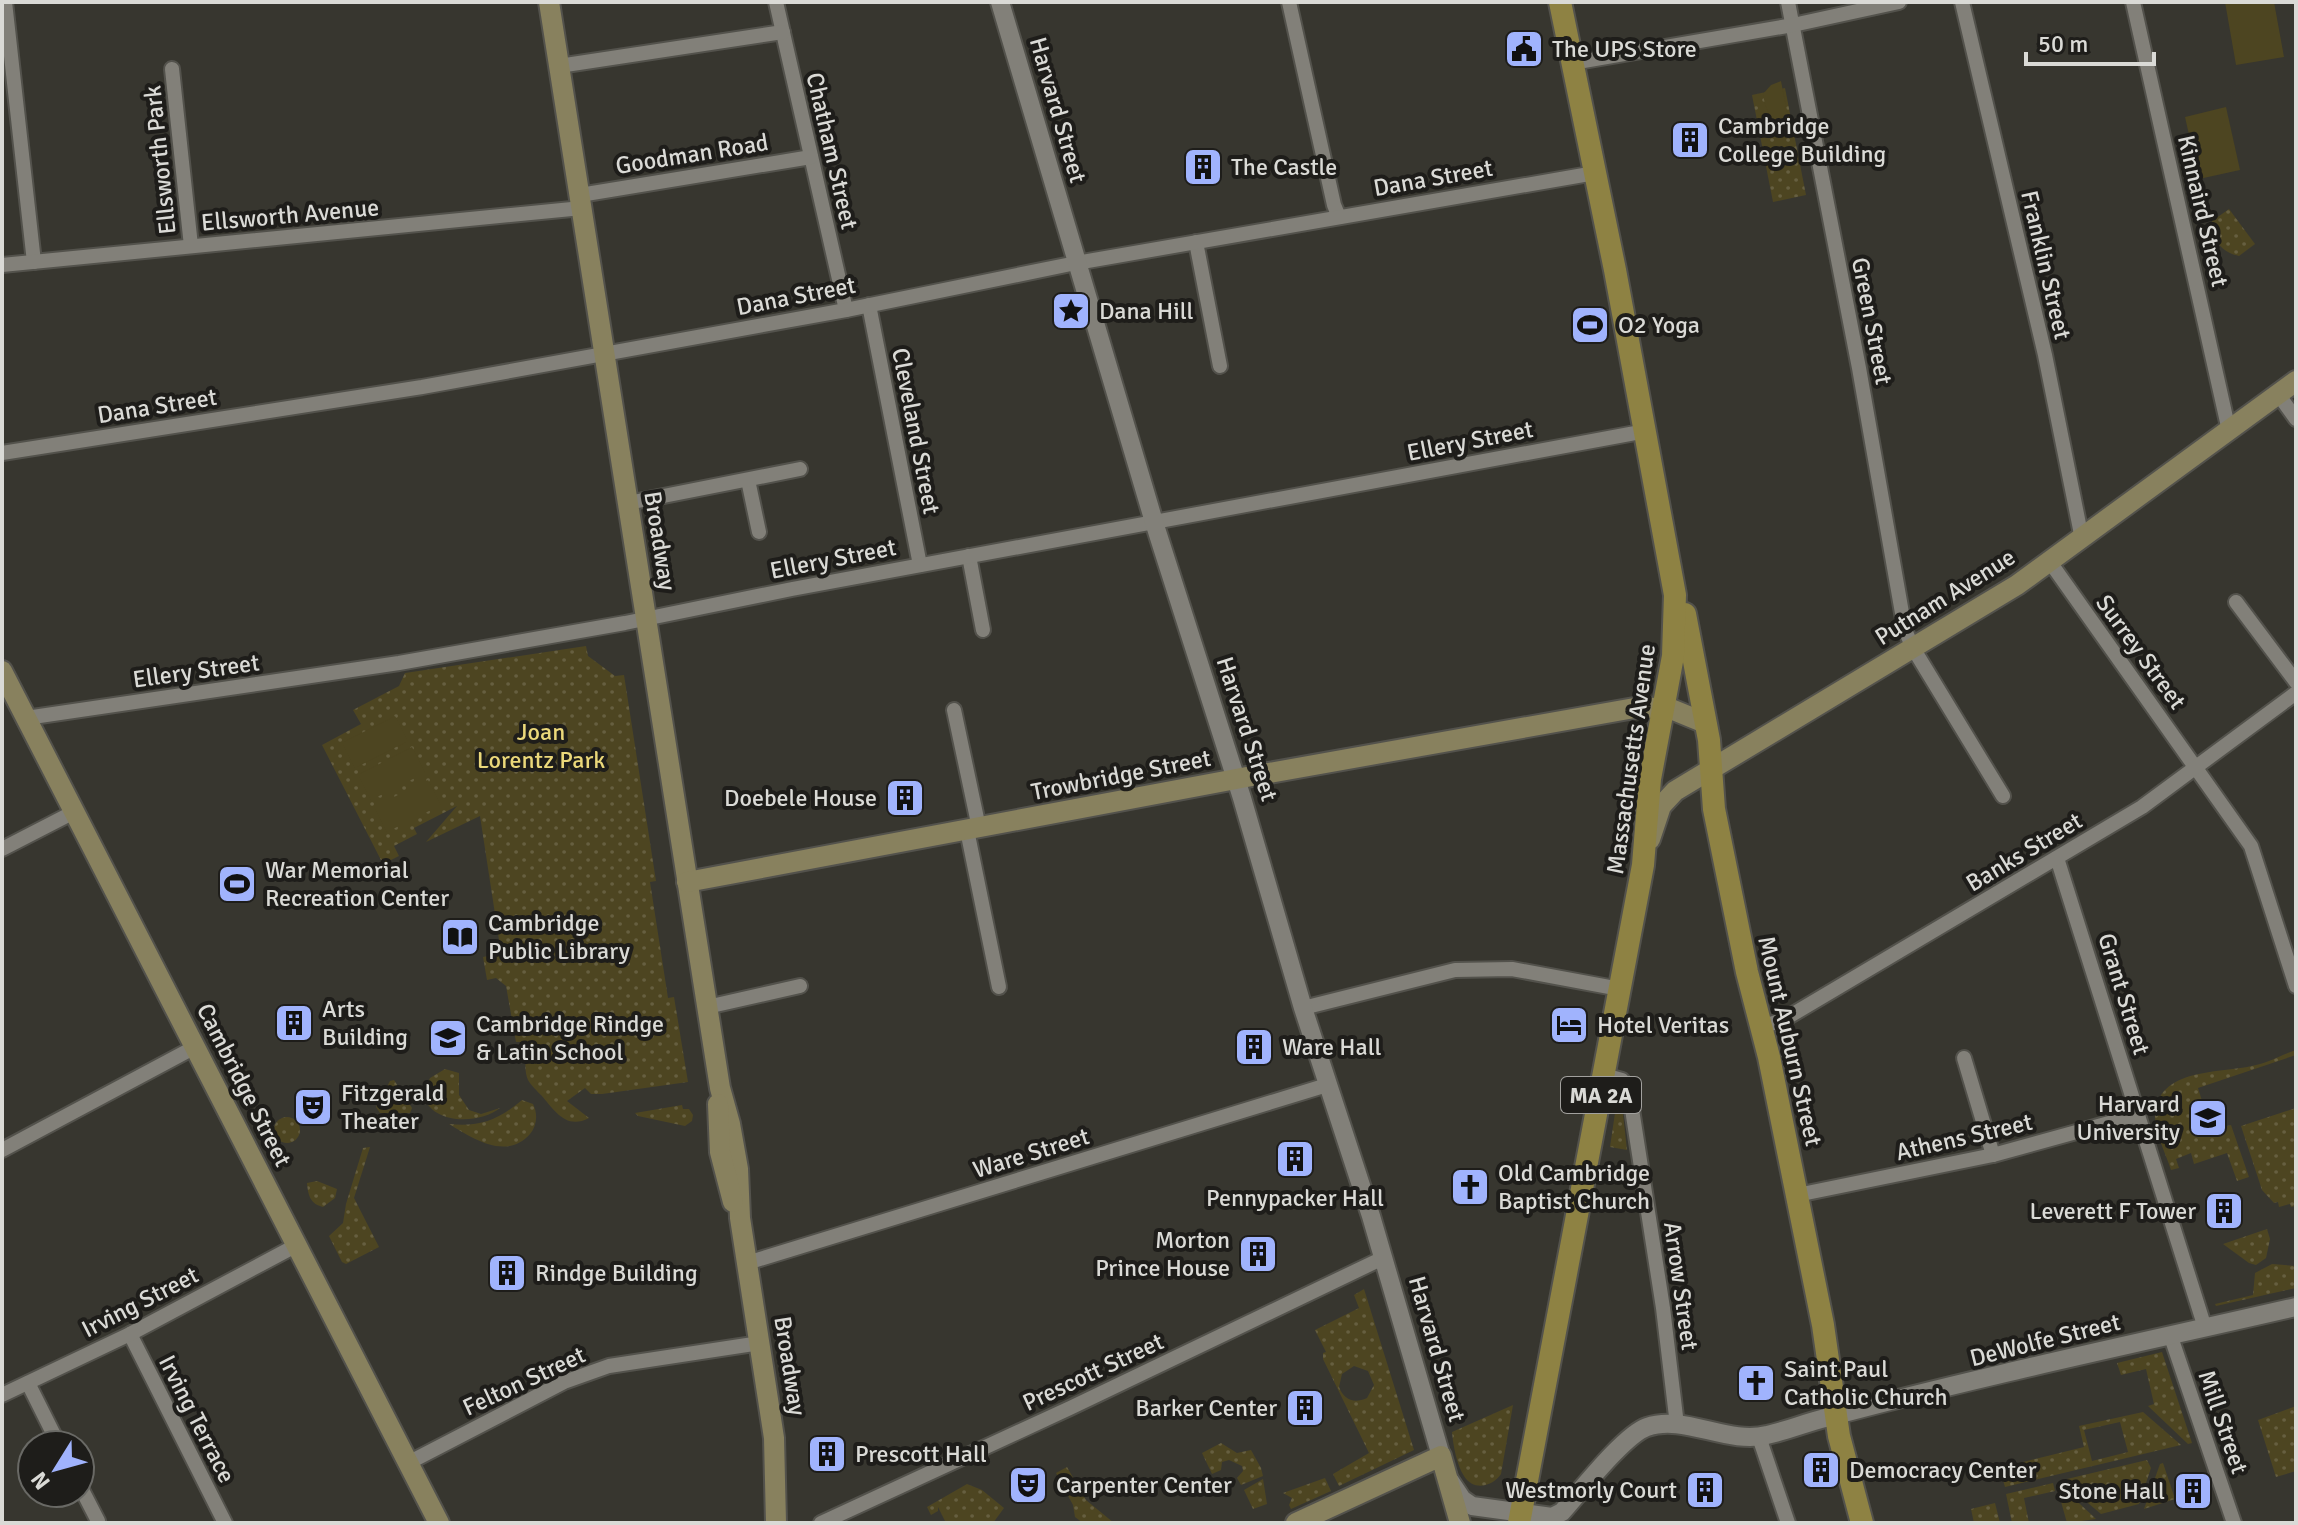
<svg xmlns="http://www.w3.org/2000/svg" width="2298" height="1525" viewBox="0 0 2298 1525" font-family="Signika,sans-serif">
  <defs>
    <pattern id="grass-dots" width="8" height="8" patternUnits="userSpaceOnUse" patternTransform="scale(2)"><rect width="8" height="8" fill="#4d4521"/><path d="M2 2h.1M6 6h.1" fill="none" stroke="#665f40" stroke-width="1.8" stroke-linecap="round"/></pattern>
  </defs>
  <rect width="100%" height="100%" fill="#37362f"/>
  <g fill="url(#grass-dots)" fill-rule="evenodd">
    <path d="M1785,88L1806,195L1773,202L1752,95Z"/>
    <path d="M2229,209L2255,244L2239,256C2221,252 2212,240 2212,221Z"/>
    <path d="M586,646L588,656L615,676L624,675L656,881L650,882L668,998L674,997L688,1082L602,1094H591L585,1088L567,1101L589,1118C566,1130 555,1111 541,1095C537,1091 531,1085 528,1080C524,1071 525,1057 528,1048L524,1042H516L506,986L496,978L487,980L483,957L501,953L480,816L426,842L457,806L414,828L417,834L394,846L399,856L383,864L322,745L361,724L353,710L399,686L405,673Z"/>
    <path d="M2296,1050V1055L2198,1088L2211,1130L2231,1125L2249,1177L2237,1181L2227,1153L2194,1164L2191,1153L2176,1159L2179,1168L2171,1170C2166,1154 2155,1133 2155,1117C2156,1066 2223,1074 2256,1065C2270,1062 2283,1054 2296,1050Z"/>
    <path d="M445,1069L459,1073V1095L469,1110L481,1114L500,1108C479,1125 429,1125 423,1093L430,1078Z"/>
    <path d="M394,1080L412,1108L410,1113H380L376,1107L390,1081Z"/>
    <path d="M522,1100L533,1104C538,1114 537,1126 530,1134C506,1161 472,1138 449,1124C481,1127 498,1120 522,1100Z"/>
    <path d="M682,1105L683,1109H689L693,1115L692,1121L685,1126L638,1116L635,1113Z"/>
    <path d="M2296,1108V1206L2291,1207L2290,1204L2279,1207L2278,1202L2274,1203L2262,1190L2241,1126Z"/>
    <path d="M1618,1112L1623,1114L1627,1150L1610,1147L1615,1113Z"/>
    <circle cx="287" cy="1130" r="13"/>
    <path d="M370,1147L354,1198L379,1247L346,1264L342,1262L329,1236L343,1223L346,1204L363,1148Z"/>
    <path d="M317,1181L337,1189L335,1198L323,1207C310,1204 308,1195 307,1183Z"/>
    <path d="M2267,1229L2270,1239L2266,1258L2256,1265L2249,1263L2223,1244Z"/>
    <path d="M2272,1264L2296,1266V1288L2216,1306L2215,1304L2253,1295L2255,1273Z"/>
    <path d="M1364,1289L1414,1450L1339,1486L1333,1474L1369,1453L1323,1359V1353L1326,1352L1315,1330L1359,1308L1354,1295ZM1354,1366L1368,1371L1374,1385L1367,1398C1354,1404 1344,1400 1339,1387L1342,1374Z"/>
    <path d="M2162,1352L2192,1443L2188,1444L2148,1406L2154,1404L2146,1369L2121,1375L2117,1363Z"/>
    <path d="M1513,1405L1501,1474C1493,1486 1474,1492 1464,1476C1457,1466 1453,1445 1452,1432Z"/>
    <path d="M2296,1406V1471L2276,1477L2258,1420Z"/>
    <path d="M2143,1412L2181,1445L2005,1487L2003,1480L2010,1478L2007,1466L2084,1447L2079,1426ZM2120,1422L2128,1452L2092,1461L2084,1430Z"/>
    <path d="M1221,1443L1237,1453L1251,1450L1261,1468L1263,1476L1241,1485L1237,1478L1243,1471L1242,1466L1229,1460L1222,1462L1221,1470L1212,1474L1202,1453Z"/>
    <path d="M2147,1460L2151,1468L2139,1504L2101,1514L2069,1487L2067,1479Z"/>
    <path d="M2163,1463L2175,1499L2144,1509L2160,1464Z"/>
    <path d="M1067,1467L1086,1500L1114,1523H1083L1075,1517L1073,1505L1056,1473Z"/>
    <path d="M1325,1478L1331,1491L1291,1509L1289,1505L1292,1498L1283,1493Z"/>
    <path d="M1263,1479L1267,1504L1253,1509L1244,1490Z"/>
    <path d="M2053,1483L2055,1491L2024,1498L2029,1523H2012L2006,1494Z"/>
    <path d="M967,1484L982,1490L1004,1508L993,1523H946L938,1507V1511L931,1515L927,1507Z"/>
    <path d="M2064,1489L2096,1519L2067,1523L2058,1491Z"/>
    <path d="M1995,1503L2000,1523H1974L1971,1509Z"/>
  </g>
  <g fill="#4d4521">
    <path d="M2225,2H2274L2284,57L2236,65Z"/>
    <path d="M1781,81L1790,127L1784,129C1770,118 1766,112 1763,94L1771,85Z"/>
    <path d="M2226,107L2240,170L2199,179L2185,117Z"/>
    <path d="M395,716L408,741L355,768L342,743Z"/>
    <path d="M412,747L425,773L371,800L358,775Z"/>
    <path d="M428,780L441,805L387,832L374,807Z"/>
  </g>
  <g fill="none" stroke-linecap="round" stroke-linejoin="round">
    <g stroke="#53524c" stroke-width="18">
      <g id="minor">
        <path d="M5,2L34,262"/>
        <path d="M776,2L846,310"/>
        <path d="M1289,2L1334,205L1339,217"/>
        <path d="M1788,2L1859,368L1905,630L1913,648L2003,796"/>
        <path d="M1962,2L2045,355L2082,539"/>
        <path d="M2133,2L2229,431"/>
        <path d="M1572,63L1793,25L1899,2"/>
        <path d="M559,66L783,32"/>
        <path d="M172,69L191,246"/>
        <path d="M580,195L811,157"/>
        <path d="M1196,242L1220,366"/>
        <path d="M2,265L582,208"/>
        <path d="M869,305L920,565"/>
        <path d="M2278,394L2296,419"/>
        <path d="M2,453L422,387L846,310L1076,263L1595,173"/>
        <path d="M748,480L759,532"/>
        <path d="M628,503L800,469"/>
        <path d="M969,556L983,630"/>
        <path d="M2050,562L2251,846L2296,986"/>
        <path d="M2236,602L2296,682"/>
        <path d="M954,710L979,828"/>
        <path d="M26,718L399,663L625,623L792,589L1646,431"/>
        <path d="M967,830L999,987"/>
        <path d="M2,849L74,812"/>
        <path d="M2057,858L2205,1328"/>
        <path d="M707,1007L800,986"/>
        <path d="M1303,1008L1455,970L1512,969L1620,989"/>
        <path d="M1761,1027L1783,1020L2142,807L2296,693"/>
        <path d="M1964,1058L1993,1155"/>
        <path d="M1604,1075L1622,1080L1629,1090L1663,1308L1677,1425"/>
        <path d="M2,1150L195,1047"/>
        <path d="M1797,1195L1993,1155L2138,1115"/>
        <path d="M747,1263L1327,1085"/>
        <path d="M130,1334L225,1523"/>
        <path d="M2170,1334L2234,1523"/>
        <path d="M28,1383L59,1445"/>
        <path d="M2,1395L130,1334L297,1245"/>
        <path d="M1759,1437L1788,1523"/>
        <path d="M408,1463L564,1382L609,1366L760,1343"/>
        <path d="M80,1486L98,1521"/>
        <path d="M821,1523L1070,1408L1383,1258"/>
      </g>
    </g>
    <g stroke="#53524c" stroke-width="22">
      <g id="tertiary">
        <path d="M1000,2L1154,522L1242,798L1303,1008L1371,1216L1441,1456"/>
        <path d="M1450,1481L1462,1499L1472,1506L1552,1517L1562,1512C1580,1492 1624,1435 1647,1427C1684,1414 1728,1445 1767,1435C1786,1431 1805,1423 1825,1418C1981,1376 2139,1343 2296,1307"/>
      </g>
    </g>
    <g stroke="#53524c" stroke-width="24">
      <g id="secondary">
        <path d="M549,2L720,1088L730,1124L738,1169L740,1218L774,1438L776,1523"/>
        <path d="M2,671L439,1523"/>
        <path d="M1650,839L1661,806L1675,791L2017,585L2296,381"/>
        <path d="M687,882L1252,776L1640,707L1671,709L1705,723"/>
        <path d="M718,1104L720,1152L733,1202"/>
        <path d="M1296,1523L1441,1456L1460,1523"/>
      </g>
    </g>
    <g stroke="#53524c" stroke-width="26">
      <g id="primary">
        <path d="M1685,614L1709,740L1714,809L1747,972L1769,1057L1823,1325L1839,1436L1862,1523"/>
        <path d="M1519,1523L1643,865L1650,779L1673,656L1675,595L1615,270L1560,2"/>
      </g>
    </g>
    <use href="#minor" stroke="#828079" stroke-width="14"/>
    <use href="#tertiary" stroke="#828079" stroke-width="18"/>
    <use href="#secondary" stroke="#88815e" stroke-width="20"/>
    <use href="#primary" stroke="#8e8243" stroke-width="22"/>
  </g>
  <defs>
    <g id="civic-square" transform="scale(2)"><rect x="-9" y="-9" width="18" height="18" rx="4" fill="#a0b3fd" stroke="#1e1d1a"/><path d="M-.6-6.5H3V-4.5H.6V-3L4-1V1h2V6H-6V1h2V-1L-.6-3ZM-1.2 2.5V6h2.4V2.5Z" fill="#111"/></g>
    <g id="building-square" transform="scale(2)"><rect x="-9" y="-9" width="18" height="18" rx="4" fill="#a0b3fd" stroke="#1e1d1a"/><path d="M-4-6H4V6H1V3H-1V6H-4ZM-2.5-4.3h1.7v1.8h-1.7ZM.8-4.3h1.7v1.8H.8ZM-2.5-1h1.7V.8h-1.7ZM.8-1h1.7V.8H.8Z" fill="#111"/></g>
    <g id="sight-square" transform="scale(2)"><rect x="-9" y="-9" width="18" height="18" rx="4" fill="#a0b3fd" stroke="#1e1d1a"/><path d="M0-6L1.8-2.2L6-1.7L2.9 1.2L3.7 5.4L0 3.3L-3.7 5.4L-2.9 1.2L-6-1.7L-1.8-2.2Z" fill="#111"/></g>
    <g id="stadium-square" transform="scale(2)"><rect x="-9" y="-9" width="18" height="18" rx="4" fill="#a0b3fd" stroke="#1e1d1a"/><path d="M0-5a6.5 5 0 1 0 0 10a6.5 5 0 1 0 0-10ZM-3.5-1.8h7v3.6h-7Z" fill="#111"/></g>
    <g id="library-square" transform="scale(2)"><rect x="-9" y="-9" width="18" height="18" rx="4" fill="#a0b3fd" stroke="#1e1d1a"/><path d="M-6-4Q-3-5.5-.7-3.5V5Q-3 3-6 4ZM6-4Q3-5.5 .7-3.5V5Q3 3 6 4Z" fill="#111"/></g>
    <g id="hotel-square" transform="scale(2)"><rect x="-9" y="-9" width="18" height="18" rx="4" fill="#a0b3fd" stroke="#1e1d1a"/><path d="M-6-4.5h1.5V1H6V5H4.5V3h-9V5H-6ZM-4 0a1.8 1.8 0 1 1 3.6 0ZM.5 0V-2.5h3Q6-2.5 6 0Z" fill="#111"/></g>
    <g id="school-square" transform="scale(2)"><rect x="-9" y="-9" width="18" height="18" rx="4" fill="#a0b3fd" stroke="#1e1d1a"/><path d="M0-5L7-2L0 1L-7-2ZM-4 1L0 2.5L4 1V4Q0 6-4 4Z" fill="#111"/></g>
    <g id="theatre-square" transform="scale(2)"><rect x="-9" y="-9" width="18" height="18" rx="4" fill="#a0b3fd" stroke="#1e1d1a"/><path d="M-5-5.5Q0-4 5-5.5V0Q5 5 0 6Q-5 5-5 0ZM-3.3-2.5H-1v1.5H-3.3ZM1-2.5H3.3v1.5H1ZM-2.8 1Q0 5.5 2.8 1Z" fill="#111"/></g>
    <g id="university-square" transform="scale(2)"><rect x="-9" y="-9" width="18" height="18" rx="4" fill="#a0b3fd" stroke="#1e1d1a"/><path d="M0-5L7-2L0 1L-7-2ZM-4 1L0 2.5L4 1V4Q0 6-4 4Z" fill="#111"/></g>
    <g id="church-square" transform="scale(2)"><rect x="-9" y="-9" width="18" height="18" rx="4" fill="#a0b3fd" stroke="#1e1d1a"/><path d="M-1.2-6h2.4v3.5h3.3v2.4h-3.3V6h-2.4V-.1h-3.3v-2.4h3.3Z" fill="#111"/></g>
  </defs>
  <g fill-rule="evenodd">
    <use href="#civic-square" x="1524" y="49"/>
    <use href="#building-square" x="1690" y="140"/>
    <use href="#building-square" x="1203" y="167"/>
    <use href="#sight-square" x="1071" y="311"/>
    <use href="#stadium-square" x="1590" y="325"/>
    <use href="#building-square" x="905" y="798"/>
    <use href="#stadium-square" x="237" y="884"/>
    <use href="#library-square" x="460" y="937"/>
    <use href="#building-square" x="294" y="1023"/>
    <use href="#hotel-square" x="1569" y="1025"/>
    <use href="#school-square" x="448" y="1038"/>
    <use href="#building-square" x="1254" y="1047"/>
    <use href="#theatre-square" x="313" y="1107"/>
    <use href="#university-square" x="2208" y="1118"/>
    <use href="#building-square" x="1295" y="1159"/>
    <use href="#church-square" x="1470" y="1187"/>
    <use href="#building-square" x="2224" y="1211"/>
    <use href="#building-square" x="1258" y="1254"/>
    <use href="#building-square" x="507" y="1273"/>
    <use href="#church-square" x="1756" y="1383"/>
    <use href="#building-square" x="1305" y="1408"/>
    <use href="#building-square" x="827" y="1454"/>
    <use href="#building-square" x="1821" y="1470"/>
    <use href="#theatre-square" x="1028" y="1485"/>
    <use href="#building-square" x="1705" y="1490"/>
    <use href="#building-square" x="2193" y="1491"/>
  </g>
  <g text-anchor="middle" stroke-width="8" stroke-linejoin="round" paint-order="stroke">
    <rect fill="#1e1d1a" stroke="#a2a19e" stroke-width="2" x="1561" y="1077" width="80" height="36" rx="6"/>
    <g font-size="22" font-weight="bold" fill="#dadad6">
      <text x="1601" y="1103">MA 2A</text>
    </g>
    <g font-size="24" fill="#dadad6" stroke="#1e1d1a" text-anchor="start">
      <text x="1552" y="57">The UPS Store</text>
      <text x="1718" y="134">Cambridge<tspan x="1718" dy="28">College Building</tspan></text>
      <text x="1231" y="175">The Castle</text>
      <text x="1099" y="319">Dana Hill</text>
      <text x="1618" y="333">O2 Yoga</text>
      <text x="877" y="806" text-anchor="end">Doebele House</text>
      <text x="265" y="878">War Memorial<tspan x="265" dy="28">Recreation Center</tspan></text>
      <text x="488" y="931">Cambridge<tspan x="488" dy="28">Public Library</tspan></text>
      <text x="322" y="1017">Arts<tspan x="322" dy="28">Building</tspan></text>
      <text x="476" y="1032">Cambridge Rindge<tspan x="476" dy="28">&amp; Latin School</tspan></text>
      <text x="1597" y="1033">Hotel Veritas</text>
      <text x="1282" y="1055">Ware Hall</text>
      <text x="341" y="1101">Fitzgerald<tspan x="341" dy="28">Theater</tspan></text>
      <text x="2180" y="1112" text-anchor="end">Harvard<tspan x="2180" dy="28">University</tspan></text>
      <text x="1498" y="1181">Old Cambridge<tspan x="1498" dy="28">Baptist Church</tspan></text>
      <text x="1295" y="1206" text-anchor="middle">Pennypacker Hall</text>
      <text x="2196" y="1219" text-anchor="end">Leverett F Tower</text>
      <text x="1230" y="1248" text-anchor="end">Morton<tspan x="1230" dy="28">Prince House</tspan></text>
      <text x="535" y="1281">Rindge Building</text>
      <text x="1784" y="1377">Saint Paul<tspan x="1784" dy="28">Catholic Church</tspan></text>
      <text x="1277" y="1416" text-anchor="end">Barker Center</text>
      <text x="855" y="1462">Prescott Hall</text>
      <text x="1849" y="1478">Democracy Center</text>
      <text x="1056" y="1493">Carpenter Center</text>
      <text x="1677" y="1498" text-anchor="end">Westmorly Court</text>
      <text x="2165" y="1499" text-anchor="end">Stone Hall</text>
    </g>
    <g font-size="24" fill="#dadad6" stroke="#1e1d1a">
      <text transform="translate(1058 110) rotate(74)" y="8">Harvard Street</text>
      <text transform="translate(832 151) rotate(77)" y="8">Chatham Street</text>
      <text transform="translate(692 154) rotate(-9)" y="8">Goodman Road</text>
      <text transform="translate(160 160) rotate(-96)" y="8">Ellsworth Park</text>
      <text transform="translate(1433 178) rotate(-10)" y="8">Dana Street</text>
      <text transform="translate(2203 211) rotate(77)" y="8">Kinnaird Street</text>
      <text transform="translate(290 215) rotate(-5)" y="8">Ellsworth Avenue</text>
      <text transform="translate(2046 265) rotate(77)" y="8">Franklin Street</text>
      <text transform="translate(796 296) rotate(-11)" y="8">Dana Street</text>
      <text transform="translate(1872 321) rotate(79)" y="8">Green Street</text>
      <text transform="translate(157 406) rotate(-9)" y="8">Dana Street</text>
      <text transform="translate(916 431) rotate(79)" y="8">Cleveland Street</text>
      <text transform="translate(1470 441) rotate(-11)" y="8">Ellery Street</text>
      <text transform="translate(660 541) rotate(81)" y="8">Broadway</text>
      <text transform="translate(833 559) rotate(-11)" y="8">Ellery Street</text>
      <text transform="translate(1945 597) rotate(-32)" y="8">Putnam Avenue</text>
      <text transform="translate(2141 652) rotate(54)" y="8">Surrey Street</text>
      <text transform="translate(196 671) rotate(-8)" y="8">Ellery Street</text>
      <text transform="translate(1247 729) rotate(72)" y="8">Harvard Street</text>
      <text transform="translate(1631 759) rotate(-82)" y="8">Massachusetts Avenue</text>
      <text transform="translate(1121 775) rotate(-11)" y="8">Trowbridge Street</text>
      <text transform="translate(2024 852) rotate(-31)" y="8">Banks Street</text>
      <text transform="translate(2124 994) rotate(73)" y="8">Grant Street</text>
      <text transform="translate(1790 1041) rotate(77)" y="8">Mount Auburn Street</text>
      <text transform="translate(244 1085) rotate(63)" y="8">Cambridge Street</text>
      <text transform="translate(1964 1137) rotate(-13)" y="8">Athens Street</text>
      <text transform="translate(1031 1153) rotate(-17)" y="8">Ware Street</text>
      <text transform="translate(1681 1286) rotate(82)" y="8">Arrow Street</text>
      <text transform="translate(140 1302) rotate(-27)" y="8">Irving Street</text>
      <text transform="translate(2045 1340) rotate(-14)" y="8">DeWolfe Street</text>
      <text transform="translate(1437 1349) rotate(74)" y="8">Harvard Street</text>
      <text transform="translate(790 1366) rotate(81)" y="8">Broadway</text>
      <text transform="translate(1093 1372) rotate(-25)" y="8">Prescott Street</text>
      <text transform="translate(524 1381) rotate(-25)" y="8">Felton Street</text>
      <text transform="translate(197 1419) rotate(63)" y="8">Irving Terrace</text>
      <text transform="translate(2223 1422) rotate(71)" y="8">Mill Street</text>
    </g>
    <g font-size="24" fill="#ebd87a" stroke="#1e1d1a">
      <text x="541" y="740">Joan<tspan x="541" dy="28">Lorentz Park</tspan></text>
    </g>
  </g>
  <rect width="2298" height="1525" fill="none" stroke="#dadad6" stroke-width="8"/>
  <g transform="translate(56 1469) rotate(233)"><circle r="38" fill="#1e1d1a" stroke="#696965" stroke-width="2"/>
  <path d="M0-6L14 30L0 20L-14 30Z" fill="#a0b3fd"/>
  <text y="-12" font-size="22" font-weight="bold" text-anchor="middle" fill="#dadad6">N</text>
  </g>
  <path d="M2026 52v12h128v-12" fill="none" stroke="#dadad6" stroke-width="4"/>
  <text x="2038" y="52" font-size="24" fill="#dadad6" stroke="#1e1d1a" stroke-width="6" paint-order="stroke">50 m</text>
</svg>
